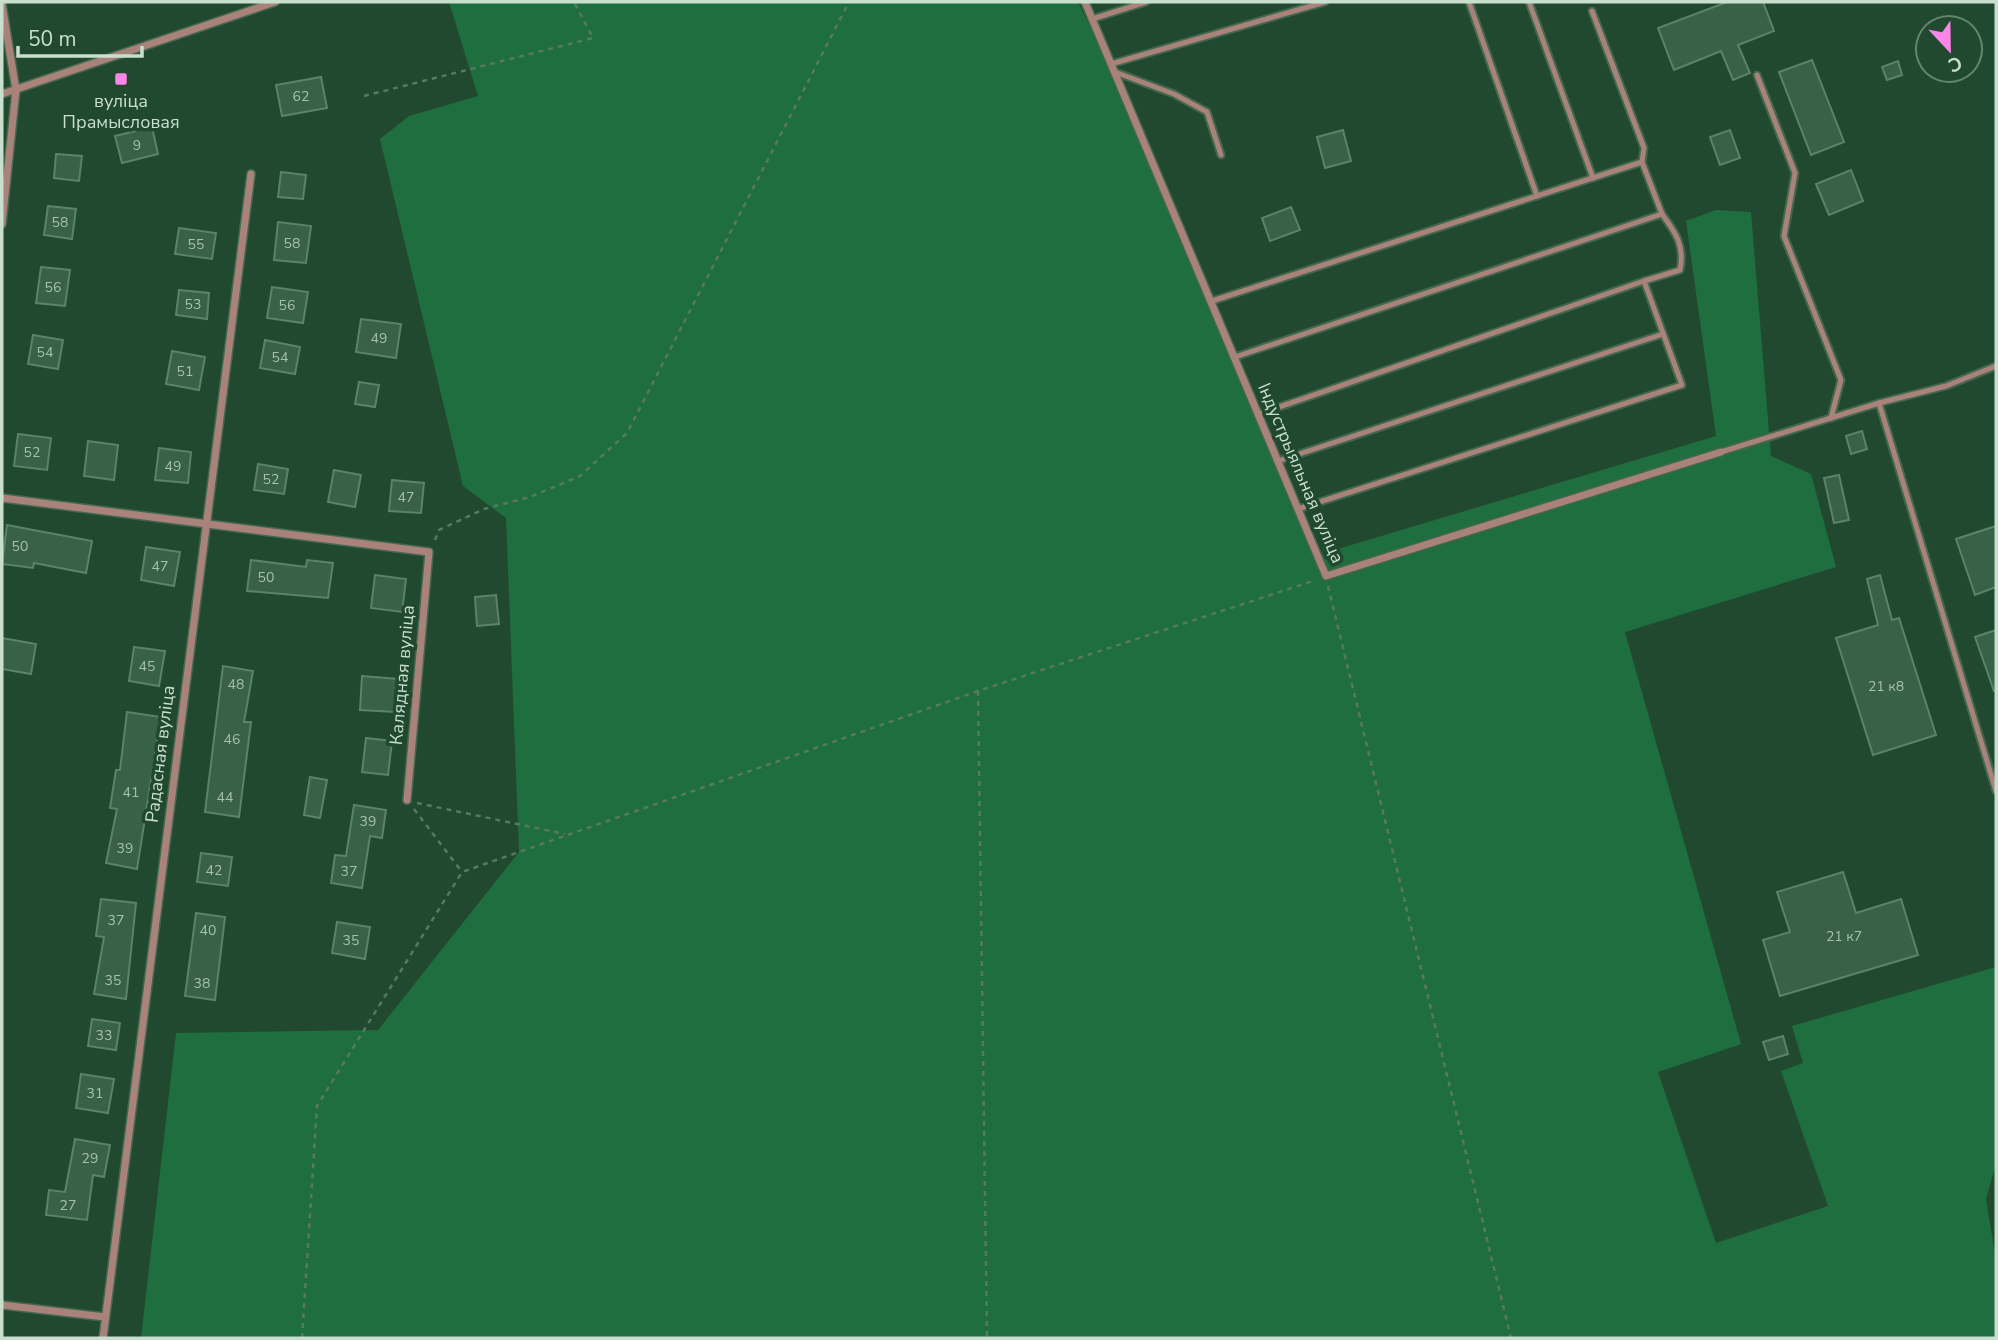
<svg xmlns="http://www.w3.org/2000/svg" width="1998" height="1340" viewBox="0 0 1998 1340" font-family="'Nunito Sans',sans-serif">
  <rect width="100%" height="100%" fill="#21492f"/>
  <path fill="#1f6e3f" d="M449,2H1078L1124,98L1198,279L1321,554L1716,436L1686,221L1716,210L1751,212L1771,456L1811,474L1836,567L1625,632L1741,1044L1658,1072L1716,1243L1828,1206L1781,1071L1803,1063L1792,1026L1996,967V1164L1986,1199L1996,1260V1338H141L176,1033L378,1030L519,852L506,518L463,486L380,139L409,116L478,96Z"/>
  <g fill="#396145" stroke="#5b8367" stroke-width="2">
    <path d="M1727,2H1763L1774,31L1738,45L1750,73L1733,80L1721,51L1674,70L1658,28Z"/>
    <path d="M1812,60L1844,142L1811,155L1779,72Z"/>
    <path d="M1898,61L1902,75L1887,80L1882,67Z"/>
    <path d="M321,77L327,108L282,116L276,85Z"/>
    <path d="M152,127L158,154L122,163L115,136Z"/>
    <path d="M1343,130L1351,161L1325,168L1317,137Z"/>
    <path d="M1730,130L1740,158L1720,165L1710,137Z"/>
    <path d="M56,154L82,156L79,181L54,178Z"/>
    <path d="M1851,170L1863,201L1829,215L1816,184Z"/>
    <path d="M281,172L306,175L303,199L278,197Z"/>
    <path d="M48,206L76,209L72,239L44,235Z"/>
    <path d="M1291,207L1300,230L1270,241L1262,218Z"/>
    <path d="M278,222L311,226L306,263L274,260Z"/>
    <path d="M179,228L216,233L212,259L175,254Z"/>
    <path d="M41,267L70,270L65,306L36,303Z"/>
    <path d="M272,287L308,292L303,323L267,318Z"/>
    <path d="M179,290L209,293L207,319L176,315Z"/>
    <path d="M361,319L401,324L396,358L356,352Z"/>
    <path d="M33,335L63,340L58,369L28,364Z"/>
    <path d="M265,340L300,347L295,374L260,368Z"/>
    <path d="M172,351L205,357L199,390L166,384Z"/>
    <path d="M359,382L379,385L375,407L355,404Z"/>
    <path d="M1862,431L1867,449L1851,454L1846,436Z"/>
    <path d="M18,434L51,438L47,470L14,466Z"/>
    <path d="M88,441L118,445L114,480L84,476Z"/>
    <path d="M159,448L191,452L188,483L155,480Z"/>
    <path d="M258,464L288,469L284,494L254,490Z"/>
    <path d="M334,470L361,475L355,507L328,502Z"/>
    <path d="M1839,475L1849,520L1834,523L1824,478Z"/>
    <path d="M392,480L424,483L421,513L389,511Z"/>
    <path d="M7,525L92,541L86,573L34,563L33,568L2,564Z"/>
    <path d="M1996,526V587L1975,595L1956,539Z"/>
    <path d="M146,547L180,552L174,586L141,580Z"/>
    <path d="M251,560L306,567L307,560L333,563L328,598L247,591Z"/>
    <path d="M375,575L406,579L402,612L371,608Z"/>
    <path d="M1880,575L1892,620L1899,618L1936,735L1873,755L1836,638L1878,625L1867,579Z"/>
    <path d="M496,595L499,624L477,626L475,597Z"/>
    <path d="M1996,630V691H1994L1975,637Z"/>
    <path d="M2,638L36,644L31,674L2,669Z"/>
    <path d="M134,647L165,651L159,686L129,681Z"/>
    <path d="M223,666L253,671L244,722H251L239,817L205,812Z"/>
    <path d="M362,676L398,679L395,712L360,710Z"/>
    <path d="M127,712L161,717L137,869L106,863L117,809L110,808L116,770H120Z"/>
    <path d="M366,738L392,741L388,775L362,772Z"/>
    <path d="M310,777L327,780L320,818L304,815Z"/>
    <path d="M354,805L386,810L382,838L370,836L362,888L331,883L335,855L346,856Z"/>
    <path d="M201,853L232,857L228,886L197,882Z"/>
    <path d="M1843,872L1856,913L1901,899L1918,955L1780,996L1763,940L1790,932L1777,892Z"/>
    <path d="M101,899L136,903L126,999L94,994L104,937L96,936Z"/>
    <path d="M196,913L225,917L215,1000L185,996Z"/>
    <path d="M337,922L370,927L365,959L332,953Z"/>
    <path d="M92,1019L120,1023L116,1050L88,1046Z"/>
    <path d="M1783,1036L1788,1054L1769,1060L1763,1042Z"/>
    <path d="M81,1074L114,1079L108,1113L76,1108Z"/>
    <path d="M75,1139L110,1145L104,1177L93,1175L87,1220L46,1215L49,1190L65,1192Z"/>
  </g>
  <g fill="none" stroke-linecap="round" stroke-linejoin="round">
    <g stroke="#43674f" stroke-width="9">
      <g id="lane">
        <path d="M1469,2L1537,196"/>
        <path d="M1529,2L1593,178"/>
        <path d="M1092,19L1146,2"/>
        <path d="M1111,64L1325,2"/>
        <path d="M1115,72L1174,94L1207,112L1221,155"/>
        <path d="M1757,75L1795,173L1784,236L1841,380L1831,418"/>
        <path d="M1644,281L1680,270C1685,246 1676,233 1662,214"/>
        <path d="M1212,301L1642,162"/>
        <path d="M1235,357L1662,214L1642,162L1644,148L1592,11"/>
        <path d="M1879,403L1996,791"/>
        <path d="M1259,414L1644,281L1682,385L1298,509"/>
        <path d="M1721,452L1879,403L1946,386L1996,366"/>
        <path d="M1278,461L1663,334"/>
      </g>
    </g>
    <g stroke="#43674f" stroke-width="10">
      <g id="street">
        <path d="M1085,2L1326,576L1721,452"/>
        <path d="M2,4L16,90L2,224"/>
        <path d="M2,94L275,2"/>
        <path d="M2,498L429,552L407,800"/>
        <path d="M2,1305L105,1317"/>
        <path d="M103,1338L251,174"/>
      </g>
    </g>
    <g stroke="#577962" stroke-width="2.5" stroke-dasharray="5 5" stroke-linecap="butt">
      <path d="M364,96L593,38L574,2"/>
      <path d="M435,540L439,530L484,509L530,497L580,476L627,433L849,2"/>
      <path d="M1328,586L1511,1338"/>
      <path d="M978,691L987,1338"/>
      <path d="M417,803L565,834"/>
      <path d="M414,809L462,872"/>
      <path d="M302,1338L317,1106L462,872L978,691L1316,580"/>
    </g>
    <use href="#lane" stroke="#a9837a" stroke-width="5"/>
    <use href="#street" stroke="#a9837a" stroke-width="7"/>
  </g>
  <rect fill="#fa87e8" stroke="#21492f" stroke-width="2.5" x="114" y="72" width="14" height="14" rx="3.5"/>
  <g text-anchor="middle" stroke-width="7" stroke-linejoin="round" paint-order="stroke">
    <g font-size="14" fill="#a5c0ac">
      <text x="301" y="101">62</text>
      <text x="137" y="150">9</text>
      <text x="60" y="227">58</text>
      <text x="292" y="248">58</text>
      <text x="196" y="249">55</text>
      <text x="53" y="292">56</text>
      <text x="193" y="309">53</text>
      <text x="287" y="310">56</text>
      <text x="379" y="343">49</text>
      <text x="45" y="357">54</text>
      <text x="280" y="362">54</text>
      <text x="185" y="376">51</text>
      <text x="32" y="457">52</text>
      <text x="173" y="471">49</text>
      <text x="271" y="484">52</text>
      <text x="406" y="502">47</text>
      <text x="20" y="551">50</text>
      <text x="160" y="571">47</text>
      <text x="266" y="582">50</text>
      <text x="147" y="671">45</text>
      <text x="236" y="689">48</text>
      <text x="1886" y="691">21 к8</text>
      <text x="232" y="744">46</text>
      <text x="131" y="797">41</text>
      <text x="225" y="802">44</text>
      <text x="368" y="826">39</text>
      <text x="125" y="853">39</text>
      <text x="214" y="875">42</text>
      <text x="349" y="876">37</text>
      <text x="116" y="925">37</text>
      <text x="208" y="935">40</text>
      <text x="1844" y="941">21 к7</text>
      <text x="351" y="945">35</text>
      <text x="113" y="985">35</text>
      <text x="202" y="988">38</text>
      <text x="104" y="1040">33</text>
      <text x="95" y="1098">31</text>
      <text x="90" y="1163">29</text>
      <text x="68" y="1210">27</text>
    </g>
    <g font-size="18" fill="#c9dfce" stroke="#21492f">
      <text x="121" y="107">вуліца<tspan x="121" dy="21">Прамысловая</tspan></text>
    </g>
    <g font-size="18" fill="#c9dfce" stroke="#21492f">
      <text transform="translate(1301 473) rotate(67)" y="6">Індустрыяльная вуліца</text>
      <text transform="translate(402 675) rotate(-85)" y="6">Калядная вуліца</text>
      <text transform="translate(160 754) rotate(-83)" y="6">Радасная вуліца</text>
    </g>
  </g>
  <rect width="1998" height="1340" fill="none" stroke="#c9dfce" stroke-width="7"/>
  <g transform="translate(1949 49) rotate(158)"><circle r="33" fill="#21492f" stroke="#64856f" stroke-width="2"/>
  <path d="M0-5L12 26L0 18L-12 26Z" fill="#fa87e8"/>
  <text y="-10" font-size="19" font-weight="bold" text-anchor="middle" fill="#c9dfce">С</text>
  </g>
  <path d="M18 46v10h124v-10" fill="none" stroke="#c9dfce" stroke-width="3.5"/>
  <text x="28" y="46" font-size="21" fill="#c9dfce" stroke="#21492f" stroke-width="5" paint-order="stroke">50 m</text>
</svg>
